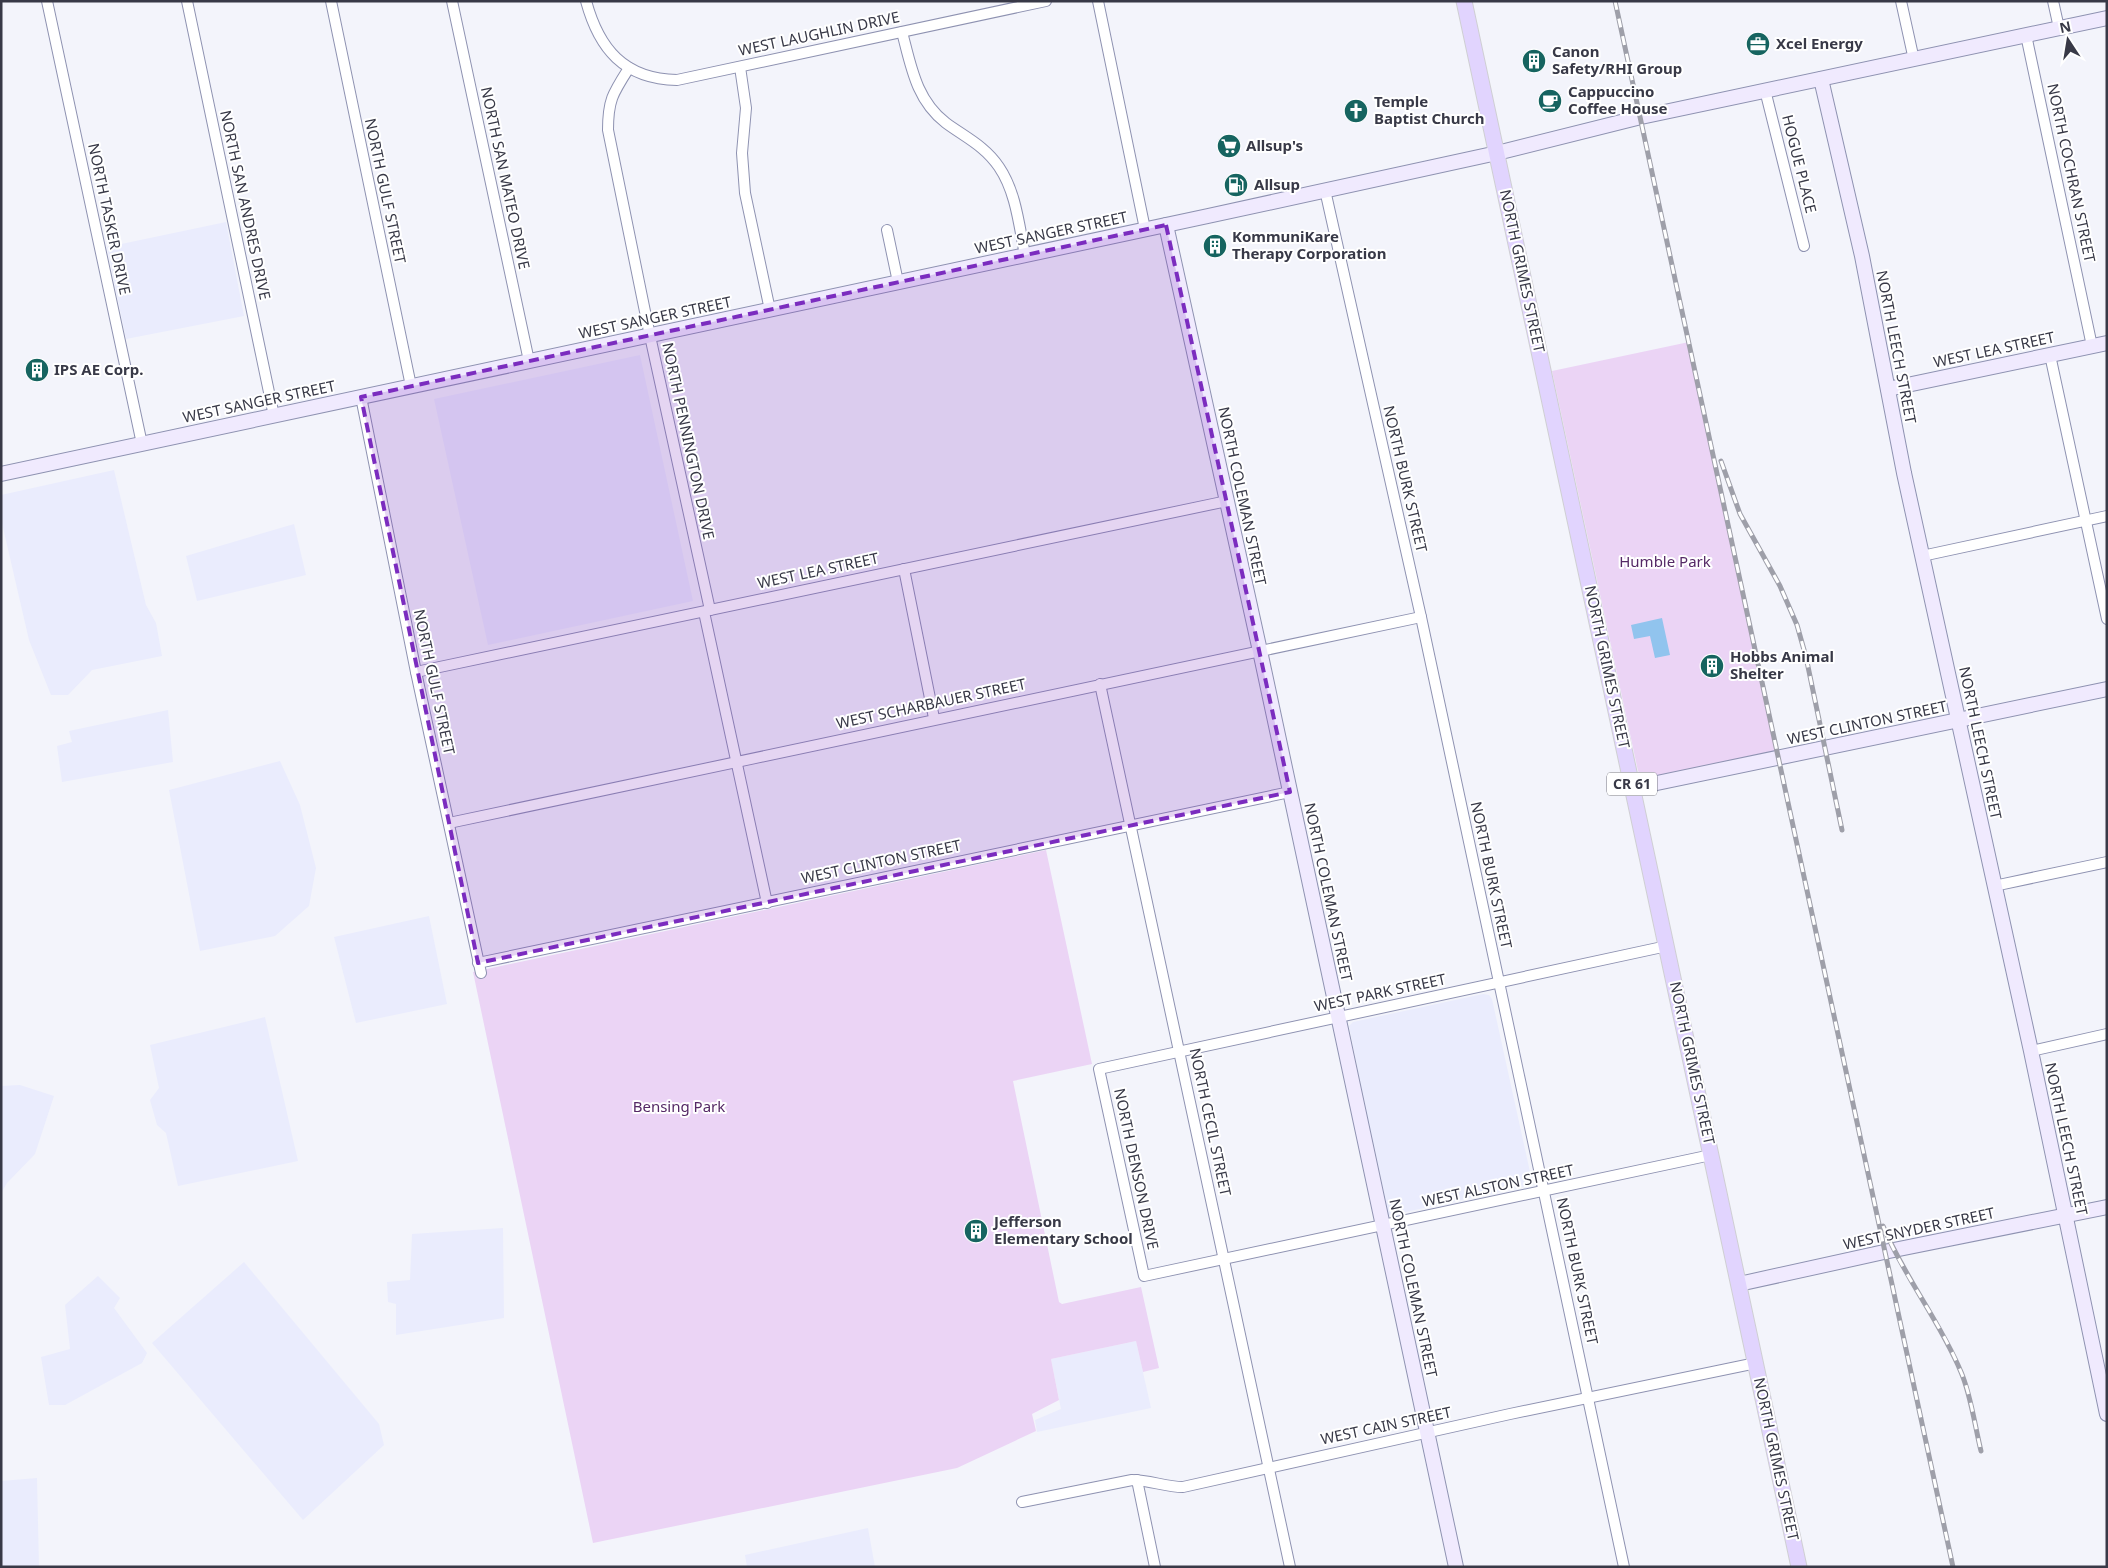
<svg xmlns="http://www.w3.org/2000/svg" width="2108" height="1568" viewBox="0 0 2108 1568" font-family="'Noto Sans',sans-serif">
  <rect width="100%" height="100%" fill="#f3f4fb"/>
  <g fill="#eaecfd">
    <path d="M226,222L244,316L126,339L107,247Z"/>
    <path d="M640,355L693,601L488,645L434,399Z"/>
    <path d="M114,470L146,605L156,623L162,656L92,670L68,695H51L29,640L1,519V495Z"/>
    <path d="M294,524L306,575L197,601L186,556Z"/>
    <path d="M168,710L173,762L62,782L57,746L72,742L69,731Z"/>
    <path d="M280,761L300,805L316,868L309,906L275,936L200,951L169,790Z"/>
    <path d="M429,916L447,1004L356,1023L334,937Z"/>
    <path d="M1483,994L1489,995L1492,999L1532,1181L1531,1185L1387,1216L1349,1026L1353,1022Z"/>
    <path d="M265,1017L298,1161L178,1186L166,1133L157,1125L150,1100L159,1088L150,1045Z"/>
    <path d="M20,1085L54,1096L35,1154L7,1183L1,1193V1086Z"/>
    <path d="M503,1228L504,1318L396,1335V1304L388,1302L387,1282L410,1280L412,1234Z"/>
    <path d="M244,1262L379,1424L384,1445L303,1520L152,1343Z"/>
    <path d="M98,1276L120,1298L114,1308L147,1353L142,1363L65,1405H49L41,1357L70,1349L65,1305Z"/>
    <path d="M1136,1341L1151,1408L1037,1432L1035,1420L1061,1409L1051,1359Z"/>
    <path d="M37,1478L39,1567H1V1481Z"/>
    <path d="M868,1528L875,1567H747L745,1555Z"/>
  </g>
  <g fill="#ebd4f5">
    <path d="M1689,342L1777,753L1644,779L1638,771L1552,371Z"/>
    <path d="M1046,850L1092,1064L1013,1081L1059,1302L1062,1304L1141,1287L1159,1368L1143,1372L1136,1341L1051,1359L1059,1400L1032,1414L1036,1431L957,1468L593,1543L473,972Z"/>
  </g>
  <path fill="#91c4ee" d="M1662,618L1670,655L1655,658L1650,636L1634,639L1631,625Z"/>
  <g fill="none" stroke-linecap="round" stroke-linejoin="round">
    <g stroke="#8e92b1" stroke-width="12">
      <g id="street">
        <path d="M47,1L142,444"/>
        <path d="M187,1L274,416"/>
        <path d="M331,1L411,386"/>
        <path d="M452,1L529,361"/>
        <path d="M586,1C599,49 624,79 677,80L1046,1"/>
        <path d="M1098,1L1145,229"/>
        <path d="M1901,1L1914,60"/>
        <path d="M2053,1L2059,28"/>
        <path d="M902,32C911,66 916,100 946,123C965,137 985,146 999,167C1016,192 1019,225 1025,255"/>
        <path d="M2026,35L2092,346"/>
        <path d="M740,67L746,108L742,153L745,193L770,310"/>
        <path d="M629,68C613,93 608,100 608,130L650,336L710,610"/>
        <path d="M1765,90L1804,246"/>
        <path d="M1325,190L1421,617L1624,1567"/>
        <path d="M887,230L898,282"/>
        <path d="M2050,355L2107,619"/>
        <path d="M361,397L416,672L481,973"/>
        <path d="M1922,556L2107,516"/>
        <path d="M904,569L934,718"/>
        <path d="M704,612L767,903"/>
        <path d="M416,672L1227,501"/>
        <path d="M1100,684L1290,1567"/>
        <path d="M449,823L1421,617"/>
        <path d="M1994,886L2107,862"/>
        <path d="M1667,946L1099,1069L1144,1276L1711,1155"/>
        <path d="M478,963L1290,792"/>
        <path d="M2031,1051L2107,1034"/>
        <path d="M1137,1480L1155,1567"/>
        <path d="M1022,1502L1132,1480C1150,1480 1165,1487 1183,1487L1510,1414L1756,1363"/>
      </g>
    </g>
    <g stroke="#8e92b1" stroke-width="16">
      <g id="secondary">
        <path d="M1821,79L1862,256L1904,473L2031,1051L2107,1414"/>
        <path d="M1166,225L1260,651L1456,1567"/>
        <path d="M1888,389L2107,343"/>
        <path d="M1,474L1208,216L1497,153L1641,117L2107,18"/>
        <path d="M1633,788L2107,689"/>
        <path d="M1739,1284L1884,1252L2107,1207"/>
      </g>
    </g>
    <g stroke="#cfcfd3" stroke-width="17">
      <path id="primary" d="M1464,1L1799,1567"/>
    </g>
    <use href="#street" stroke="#fff" stroke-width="10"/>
    <use href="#secondary" stroke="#f0eafe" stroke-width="14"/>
    <use href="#primary" stroke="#e1d4fe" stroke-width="15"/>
    <g stroke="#9e9fa9" stroke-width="5">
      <g id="rail">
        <path d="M1615,1L1953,1567"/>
        <path d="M1721,461L1740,514L1780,586L1797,625L1806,657L1842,830"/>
        <path d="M1883,1226C1904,1277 1940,1321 1961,1372C1971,1395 1975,1427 1981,1451"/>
      </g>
    </g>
    <use href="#rail" stroke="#fff" stroke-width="3" stroke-dasharray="9" stroke-linecap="butt"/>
  </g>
  <path fill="#7b2cbf" fill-opacity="0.2" stroke="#7b2cbf" stroke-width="4" stroke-dasharray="10 6" stroke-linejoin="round" d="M1166,225L1290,792L478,963L361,397Z"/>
  <defs>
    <g id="office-disc" transform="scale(1.25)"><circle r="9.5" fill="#166460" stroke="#fff"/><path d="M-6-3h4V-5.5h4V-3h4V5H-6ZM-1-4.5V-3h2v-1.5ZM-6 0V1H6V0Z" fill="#fff"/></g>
    <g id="building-disc" transform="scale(1.25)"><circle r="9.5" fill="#166460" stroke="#fff"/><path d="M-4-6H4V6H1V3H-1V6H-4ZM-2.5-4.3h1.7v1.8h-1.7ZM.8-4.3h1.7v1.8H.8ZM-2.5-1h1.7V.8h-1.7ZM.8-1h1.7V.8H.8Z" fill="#fff"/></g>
    <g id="cafe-disc" transform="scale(1.25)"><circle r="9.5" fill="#166460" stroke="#fff"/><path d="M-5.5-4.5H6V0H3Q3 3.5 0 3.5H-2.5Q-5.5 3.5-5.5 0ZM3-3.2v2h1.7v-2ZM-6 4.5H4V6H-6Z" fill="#fff"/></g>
    <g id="church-disc" transform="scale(1.25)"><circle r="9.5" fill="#166460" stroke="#fff"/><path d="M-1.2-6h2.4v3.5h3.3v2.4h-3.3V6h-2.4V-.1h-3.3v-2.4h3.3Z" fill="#fff"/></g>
    <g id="supermarket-disc" transform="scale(1.25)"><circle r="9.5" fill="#166460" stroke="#fff"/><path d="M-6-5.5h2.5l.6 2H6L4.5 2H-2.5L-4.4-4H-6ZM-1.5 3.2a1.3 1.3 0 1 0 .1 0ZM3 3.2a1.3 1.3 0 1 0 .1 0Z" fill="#fff"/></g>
    <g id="fuel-disc" transform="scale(1.25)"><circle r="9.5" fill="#166460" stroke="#fff"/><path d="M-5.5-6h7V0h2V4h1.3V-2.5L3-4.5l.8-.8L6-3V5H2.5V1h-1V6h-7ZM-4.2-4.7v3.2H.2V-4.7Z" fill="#fff"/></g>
  </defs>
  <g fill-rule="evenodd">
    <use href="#office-disc" x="1758" y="44"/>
    <use href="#building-disc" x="1534" y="61"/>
    <use href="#cafe-disc" x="1550" y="101"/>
    <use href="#church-disc" x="1356" y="111"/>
    <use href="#supermarket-disc" x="1229" y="146"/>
    <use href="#fuel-disc" x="1236" y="185"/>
    <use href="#building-disc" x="1215" y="246"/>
    <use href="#building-disc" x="37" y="370"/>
    <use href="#building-disc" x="1712" y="666"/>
    <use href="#building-disc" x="976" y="1231"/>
  </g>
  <g text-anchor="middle" stroke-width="4" stroke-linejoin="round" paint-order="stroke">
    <rect fill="#fff" stroke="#74747e" stroke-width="1" x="1607" y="772.5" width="50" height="23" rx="4"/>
    <g font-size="14" font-weight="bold" fill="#383947">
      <text x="1632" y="789">CR 61</text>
    </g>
    <g font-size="15" fill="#383947" stroke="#fff">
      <text transform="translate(819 34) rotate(-12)" y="5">WEST LAUGHLIN DRIVE</text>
      <text transform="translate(1799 164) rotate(76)" y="5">HOGUE PLACE</text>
      <text transform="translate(2071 173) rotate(78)" y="5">NORTH COCHRAN STREET</text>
      <text transform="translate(505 178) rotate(78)" y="5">NORTH SAN MATEO DRIVE</text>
      <text transform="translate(385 191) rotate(78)" y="5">NORTH GULF STREET</text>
      <text transform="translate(245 205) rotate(78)" y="5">NORTH SAN ANDRES DRIVE</text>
      <text transform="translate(109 219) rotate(78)" y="5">NORTH TASKER DRIVE</text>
      <text transform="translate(1051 233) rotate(-12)" y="5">WEST SANGER STREET</text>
      <text transform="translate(1522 271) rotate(78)" y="5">NORTH GRIMES STREET</text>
      <text transform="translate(655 318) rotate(-12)" y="5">WEST SANGER STREET</text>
      <text transform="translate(1896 347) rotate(79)" y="5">NORTH LEECH STREET</text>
      <text transform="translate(1994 350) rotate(-12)" y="5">WEST LEA STREET</text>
      <text transform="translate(259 402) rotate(-12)" y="5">WEST SANGER STREET</text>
      <text transform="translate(688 441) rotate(78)" y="5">NORTH PENNINGTON DRIVE</text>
      <text transform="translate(1405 479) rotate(77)" y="5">NORTH BURK STREET</text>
      <text transform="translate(1242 496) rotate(78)" y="5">NORTH COLEMAN STREET</text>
      <text transform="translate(818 571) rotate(-12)" y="5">WEST LEA STREET</text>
      <text transform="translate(1607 667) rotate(78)" y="5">NORTH GRIMES STREET</text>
      <text transform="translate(434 682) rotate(78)" y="5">NORTH GULF STREET</text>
      <text transform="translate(931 704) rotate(-12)" y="5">WEST SCHARBAUER STREET</text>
      <text transform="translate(1867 723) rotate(-12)" y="5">WEST CLINTON STREET</text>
      <text transform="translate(1980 743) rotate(78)" y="5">NORTH LEECH STREET</text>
      <text transform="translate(881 862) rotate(-12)" y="5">WEST CLINTON STREET</text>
      <text transform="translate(1491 875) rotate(78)" y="5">NORTH BURK STREET</text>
      <text transform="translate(1328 892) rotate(78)" y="5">NORTH COLEMAN STREET</text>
      <text transform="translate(1380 993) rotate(-12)" y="5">WEST PARK STREET</text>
      <text transform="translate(1692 1063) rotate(78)" y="5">NORTH GRIMES STREET</text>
      <text transform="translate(1210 1122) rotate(78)" y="5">NORTH CECIL STREET</text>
      <text transform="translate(2066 1139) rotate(78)" y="5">NORTH LEECH STREET</text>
      <text transform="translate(1136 1169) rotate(78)" y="5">NORTH DENSON DRIVE</text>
      <text transform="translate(1498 1186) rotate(-12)" y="5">WEST ALSTON STREET</text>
      <text transform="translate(1919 1229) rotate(-12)" y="5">WEST SNYDER STREET</text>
      <text transform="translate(1577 1271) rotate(78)" y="5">NORTH BURK STREET</text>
      <text transform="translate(1413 1288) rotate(78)" y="5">NORTH COLEMAN STREET</text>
      <text transform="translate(1386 1426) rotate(-12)" y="5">WEST CAIN STREET</text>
      <text transform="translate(1776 1459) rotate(78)" y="5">NORTH GRIMES STREET</text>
    </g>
    <g font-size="15" font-weight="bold" fill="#383947" stroke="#fff" text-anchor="start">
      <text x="1776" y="49">Xcel Energy</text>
      <text x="1552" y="57">Canon<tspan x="1552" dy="17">Safety/RHI Group</tspan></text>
      <text x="1568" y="97">Cappuccino<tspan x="1568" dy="17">Coffee House</tspan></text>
      <text x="1374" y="107">Temple<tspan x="1374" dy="17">Baptist Church</tspan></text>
      <text x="1246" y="151">Allsup's</text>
      <text x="1254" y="190">Allsup</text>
      <text x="1232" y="242">KommuniKare<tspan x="1232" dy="17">Therapy Corporation</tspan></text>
      <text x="54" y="375">IPS AE Corp.</text>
      <text x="1730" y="662">Hobbs Animal<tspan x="1730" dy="17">Shelter</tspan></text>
      <text x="994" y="1227">Jefferson<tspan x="994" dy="17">Elementary School</tspan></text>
    </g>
    <g font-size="15" fill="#552966" stroke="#fff">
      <text x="1665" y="567">Humble Park</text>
      <text x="679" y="1112">Bensing Park</text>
    </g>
  </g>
  <rect width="2108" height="1568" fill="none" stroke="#383947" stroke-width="5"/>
  <g transform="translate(2068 40) rotate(348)" stroke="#ffffff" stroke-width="4" paint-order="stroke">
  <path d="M0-4L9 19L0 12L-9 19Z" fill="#383947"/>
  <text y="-8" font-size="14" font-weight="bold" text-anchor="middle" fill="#383947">N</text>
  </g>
</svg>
